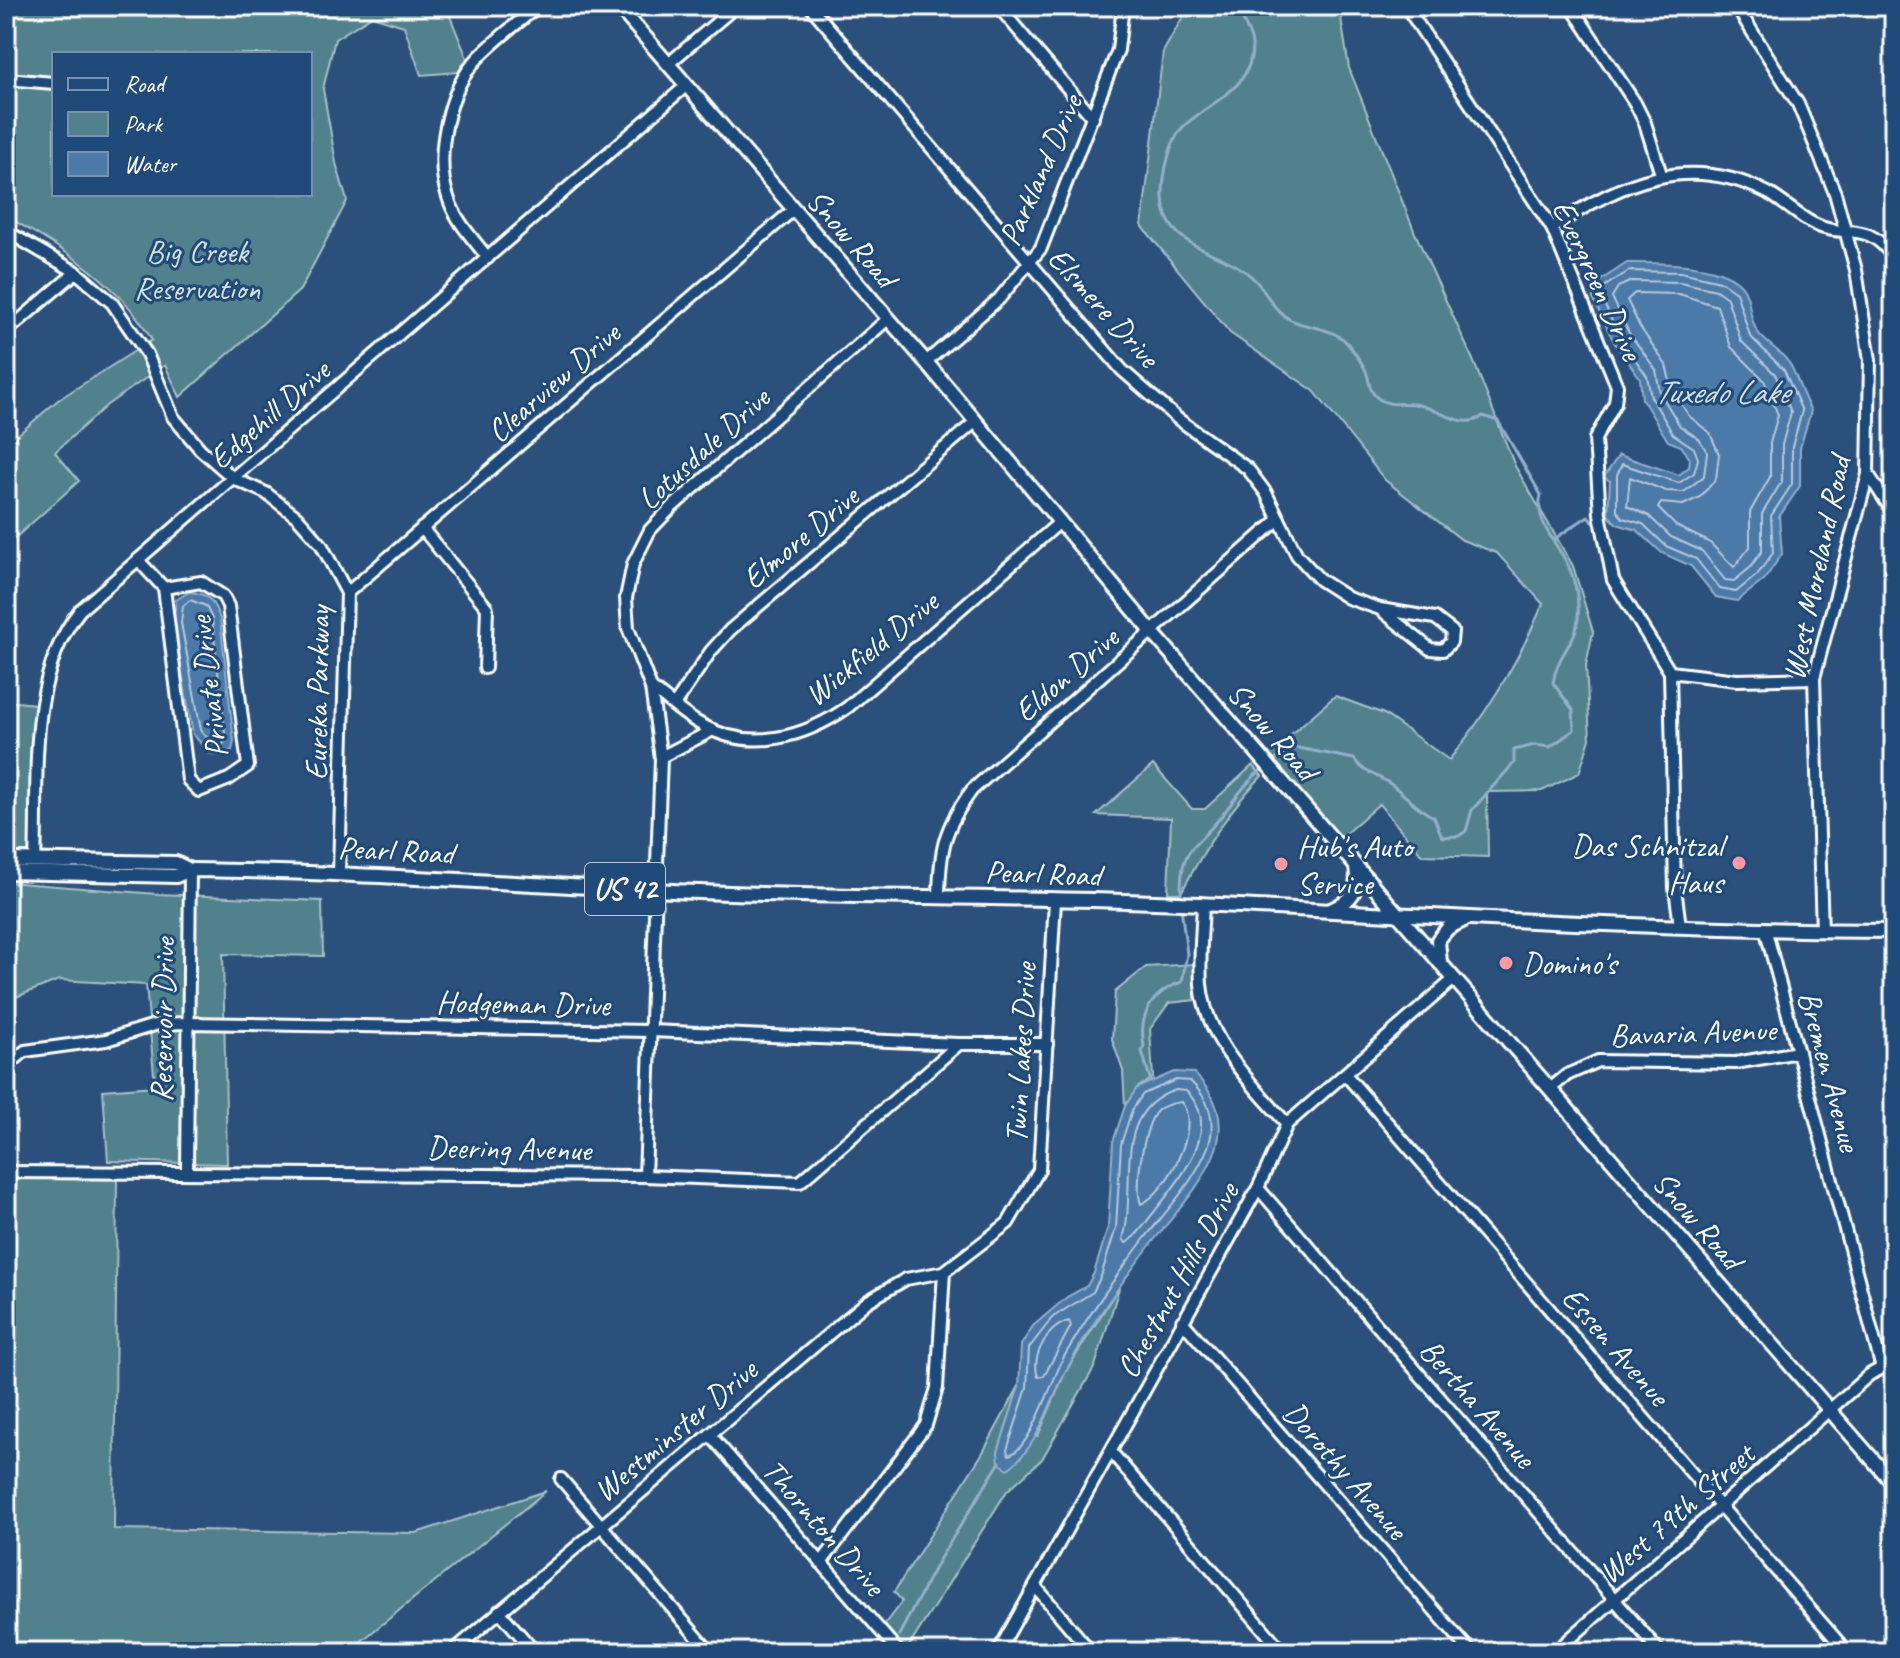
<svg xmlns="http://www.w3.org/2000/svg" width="1900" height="1658" viewBox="0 0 1900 1658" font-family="Caveat,sans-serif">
  <rect width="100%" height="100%" fill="#2c507c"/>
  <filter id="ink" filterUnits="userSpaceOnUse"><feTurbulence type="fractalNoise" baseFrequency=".0125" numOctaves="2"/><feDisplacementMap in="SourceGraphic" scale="16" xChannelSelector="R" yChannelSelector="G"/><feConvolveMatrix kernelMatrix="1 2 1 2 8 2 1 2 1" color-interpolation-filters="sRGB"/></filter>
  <g filter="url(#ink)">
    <g fill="#51818c" stroke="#a8c0c6" stroke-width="2" fill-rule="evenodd">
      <path d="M6,6H452L447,9L467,58L458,72L421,75L404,26L372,16L335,39L323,89L336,163L347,201L300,290L180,397L165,365L107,405L55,452L79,481L6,546V445L58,400L152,340C118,280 64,250 6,216ZM54,54H310V194H54Z"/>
      <path d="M1189,6H1339L1349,68L1415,233L1473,360L1515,466L1573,566L1593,632L1586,665L1590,739L1579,773L1542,791L1487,792L1488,857L1422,855L1379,804L1339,839L1267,755L1335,696L1384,714L1449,760C1489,711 1518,662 1543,604L1497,553L1462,540L1385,480L1314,391L1230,333L1142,226L1163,52Z"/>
      <path d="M6,701L35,704L31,852H6Z"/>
      <path d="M1153,765L1192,809H1205L1253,765L1262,776C1228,810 1203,851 1181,893H1168L1171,818L1096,815Z"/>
      <path d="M6,882L157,894L322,901L323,956L223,954L227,1164L108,1161L103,1090L155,1086L146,985L59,980L6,1001Z"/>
      <path d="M1194,964L1195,1000L1169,1003L1150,1029L1153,1078L1137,1088L1125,1106L1123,1071L1112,1039L1115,992L1146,967Z"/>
      <path d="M6,1170L117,1178L114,1529L416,1533L546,1491L348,1652H6Z"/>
      <path d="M1120,1285L1095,1366L1042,1459L1007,1491L906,1651L884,1625L902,1601L894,1592L982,1454L1019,1386L998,1452L1038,1436L1065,1373Z"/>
    </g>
    <g fill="#4c79a8" stroke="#94afcb" stroke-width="2">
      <path d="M1627,263C1655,263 1727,261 1744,289C1751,301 1749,319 1757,331C1765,344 1783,351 1791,366C1799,381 1802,396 1811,411L1800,448V486L1779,517L1782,554L1764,580L1737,601L1716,597L1691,566L1662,553L1637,530L1617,524L1608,515L1610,481L1604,477L1619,455L1679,475L1689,467L1690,459L1681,446L1668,441L1642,399L1640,378L1614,342L1593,299L1592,286Z"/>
      <path d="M189,592C209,593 214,602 220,619L234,741L232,750L221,756L209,753L193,734L173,623L176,600Z"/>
      <path d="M1174,1072L1194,1073C1215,1094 1226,1118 1216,1149C1203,1186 1174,1214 1151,1244C1120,1285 1090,1325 1066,1371C1047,1405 1041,1444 1008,1469L999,1463L998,1452L1019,1386L1021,1345L1033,1326L1067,1297L1087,1286L1094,1273L1108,1227L1113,1142L1125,1106L1137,1088Z"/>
    </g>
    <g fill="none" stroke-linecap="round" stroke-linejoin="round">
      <g stroke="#b7c9dc" stroke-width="2">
        <path d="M1629,271L1681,272L1720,281L1736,292L1750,336L1784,370L1802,411L1792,447V484L1771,516L1773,553L1757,575L1736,592L1720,589L1696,559L1666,546L1643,524L1623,518L1617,511V475L1622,464L1679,483L1694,473L1698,459L1694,448L1673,434L1651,397L1647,376L1620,338L1601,297L1602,288Z"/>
        <path d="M1632,281L1680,282L1716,290L1727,298L1741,341L1775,374L1791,412L1782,445V481L1762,514V551L1750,568L1734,581L1725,580L1702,551L1671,537L1649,516L1627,506L1630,477L1666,491L1684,492L1704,476L1707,452L1699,439L1680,426L1660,393L1656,370L1629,333L1612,297L1618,287Z"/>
        <path d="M1635,293L1679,294L1717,306L1731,347L1764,380L1778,415L1770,443V477L1750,512V547L1734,567L1709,542L1676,526L1658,508L1661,503L1683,505L1700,497L1716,479L1719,454L1710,433L1689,416L1672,389L1666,365L1640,327L1627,300Z"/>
        <path d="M190,600L206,606L212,619L226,741L220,747L213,745L201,730L181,623L183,606Z"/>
        <path d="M1176,1080L1190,1081C1209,1098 1217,1122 1208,1147C1194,1182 1168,1209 1145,1238C1116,1276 1089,1314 1065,1355C1053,1376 1031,1450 1009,1455L1007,1450L1027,1388L1029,1348L1053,1317L1093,1292L1101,1276L1116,1228L1121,1144L1132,1110L1143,1094Z"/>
        <path d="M1176,1090L1186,1091C1225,1127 1179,1180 1155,1211C1146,1221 1137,1238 1126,1243L1123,1239C1138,1188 1109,1111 1176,1090Z"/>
        <path d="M1181,1102C1203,1126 1166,1194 1141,1204C1134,1187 1144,1125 1157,1111C1163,1105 1173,1103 1181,1102Z"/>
        <path d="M1069,1321L1071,1326L1044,1376L1038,1377C1031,1356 1047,1327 1069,1321Z"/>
      </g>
      <g stroke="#94afcb" stroke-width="3">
        <path d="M64,6L99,13L128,6"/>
        <path d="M1237,6C1240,19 1252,33 1252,45C1253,89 1211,101 1185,125C1170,138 1163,174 1163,194C1162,252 1225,248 1255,280C1268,294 1273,311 1291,320C1308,328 1327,327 1343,339C1350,345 1359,359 1364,367C1371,378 1366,390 1379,399C1391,407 1401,402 1414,404C1435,406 1463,432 1483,416L1498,421L1541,495C1533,526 1564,548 1572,575C1578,592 1582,621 1573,637C1564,654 1556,663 1553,683L1573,710L1574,730L1550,747L1535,745L1514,750V763L1472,810L1466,831L1459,836L1442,837L1434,817C1416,809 1407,796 1392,785C1379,775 1364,774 1354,759L1293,747L1271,763"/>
        <path d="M1553,540L1588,516L1597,526"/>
        <path d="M1181,900C1180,848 1190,853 1219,819C1235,800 1245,782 1265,767"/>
        <path d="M1151,1082L1142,1051L1144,1046C1138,1017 1151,992 1182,982L1187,954L1181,907"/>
        <path d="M899,1635L939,1560L1000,1462"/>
      </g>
      <g stroke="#fff" stroke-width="16">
        <g id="minor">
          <path d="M810,6L1122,370L1178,419L1248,469L1266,493L1297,555L1320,580L1348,598L1380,609L1435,618L1452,631L1451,642L1443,650L1430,649L1380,609"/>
          <path d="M998,6L1093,118"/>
          <path d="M1406,6L1552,228L1617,386L1615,403L1595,439L1600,514L1613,580L1670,672L1675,888L1680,926"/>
          <path d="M1571,6L1635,103L1645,123L1661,174"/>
          <path d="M1736,6L1798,104L1835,193L1856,270L1870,360L1868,474L1814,678L1822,931"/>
          <path d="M668,64L736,6"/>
          <path d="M6,79L54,83"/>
          <path d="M1552,228C1619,182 1689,152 1768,193C1784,202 1798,216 1814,224C1845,240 1865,217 1894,258"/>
          <path d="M6,231L76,272L112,303L147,354L173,417L200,449L234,479L266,493L297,517L321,544L347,593L339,872"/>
          <path d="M488,258C473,239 455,220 448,197C434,156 448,89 478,58C496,39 518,23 538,6"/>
          <path d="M6,332L76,272"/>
          <path d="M926,362L999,299L1041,248L1118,50L1123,6"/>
          <path d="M1868,474L1894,514"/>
          <path d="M422,528L487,608L485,668"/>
          <path d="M138,560L164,588L188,780L199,791L229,779L248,766L228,606L223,596L201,582L164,588"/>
          <path d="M347,593L793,210"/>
          <path d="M1670,672L1737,680L1814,678"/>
          <path d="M651,688C668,700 684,716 702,725C751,753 806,737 848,707L1060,522"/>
          <path d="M675,704L711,651L730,630L974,423"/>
          <path d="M661,757L713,730"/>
          <path d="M35,860C39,778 26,678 80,610L687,85"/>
          <path d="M939,895C940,849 944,828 972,790L1279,519"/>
          <path d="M1203,904C1202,931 1199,958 1201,984C1206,1041 1252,1084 1287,1124"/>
          <path d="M1765,928L1881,1365"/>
          <path d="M6,1067L25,1051L106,1040L158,1024L186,1023L651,1031L959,1044H1047"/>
          <path d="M1345,1074L1847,1652"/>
          <path d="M1550,1089L1567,1075L1598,1061L1736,1063L1798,1052"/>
          <path d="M187,1171L190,870"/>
          <path d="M6,1172L645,1176L800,1182L959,1044"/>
          <path d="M645,1176L661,759L651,688L628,628L626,598L633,564L650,530L672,507L888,319"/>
          <path d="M1258,1188L1660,1652"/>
          <path d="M1182,1321L1471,1652"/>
          <path d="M711,1436L899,1652"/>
          <path d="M1112,1453L1283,1652"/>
          <path d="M561,1479L710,1652"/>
          <path d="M821,1563L926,1425L937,1388L944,1272L1008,1223L1039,1170L1055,901"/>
          <path d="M1035,1586L1091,1652"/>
          <path d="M499,1611L535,1652"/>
          <path d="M452,1652L868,1301L906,1279L944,1272"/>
          <path d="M998,1652L1258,1188L1287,1124L1454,979"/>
          <path d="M1555,1652L1869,1375L1894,1361"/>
        </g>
      </g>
      <g stroke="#fff" stroke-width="18">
        <g id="major">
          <path d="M618,6L926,362L1153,633L1894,1484"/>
          <path d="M6,860L176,863L190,870"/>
          <path d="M6,872L176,876L190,870C344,872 498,883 652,890C835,899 1018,895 1200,904C1431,916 1663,930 1894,931"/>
          <path d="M1331,910C1351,901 1360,890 1356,867"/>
          <path d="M1440,963L1438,940L1448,928L1464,920"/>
        </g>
      </g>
      <use href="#minor" stroke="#1f4a7a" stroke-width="10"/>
      <use href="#major" stroke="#1f4a7a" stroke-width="12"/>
    </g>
  </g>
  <g fill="#ff9aa2" stroke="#1f4a7a" stroke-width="3">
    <circle cx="1739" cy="863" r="8"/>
    <circle cx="1281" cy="864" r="8"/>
    <circle cx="1506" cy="963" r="8"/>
  </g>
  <g text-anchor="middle" stroke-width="6" stroke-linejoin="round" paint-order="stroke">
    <rect fill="#1f4a7a" stroke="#bcc9d7" stroke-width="2" x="585" y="863" width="80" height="52" rx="6"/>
    <g font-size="30" font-weight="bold" fill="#fff">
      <text x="625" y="899">US 42</text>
    </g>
    <g font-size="32" fill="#fff" stroke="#1f4a7a">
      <text transform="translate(1040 170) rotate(-66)" y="11">Parkland Drive</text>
      <text transform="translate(852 238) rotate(49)" y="11">Snow Road</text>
      <text transform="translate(1598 280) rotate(65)" y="11">Evergreen Drive</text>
      <text transform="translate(1104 307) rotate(48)" y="11">Elsmere Drive</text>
      <text transform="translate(553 382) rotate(-41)" y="11">Clearview Drive</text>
      <text transform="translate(269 414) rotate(-41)" y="11">Edgehill Drive</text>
      <text transform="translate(703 448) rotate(-42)" y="11">Lotusdale Drive</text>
      <text transform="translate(800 537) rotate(-40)" y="11">Elmore Drive</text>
      <text transform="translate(1816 568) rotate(-78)" y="11">West Moreland Road</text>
      <text transform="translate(871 648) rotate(-39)" y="11">Wickfield Drive</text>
      <text transform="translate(1066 674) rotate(-41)" y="11">Eldon Drive</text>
      <text transform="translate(208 687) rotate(-97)" y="11">Private Drive</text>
      <text transform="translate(317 693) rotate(-89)" y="11">Eureka Parkway</text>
      <text transform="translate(1273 731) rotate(49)" y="11">Snow Road</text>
      <text transform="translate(396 850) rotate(3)" y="11">Pearl Road</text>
      <text transform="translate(1043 873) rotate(2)" y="11">Pearl Road</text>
      <text transform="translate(523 1003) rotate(1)" y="11">Hodgeman Drive</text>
      <text transform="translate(162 1020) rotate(-89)" y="11">Reservoir Drive</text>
      <text transform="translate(1693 1032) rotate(-2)" y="11">Bavaria Avenue</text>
      <text transform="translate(1020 1053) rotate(-87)" y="11">Twin Lakes Drive</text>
      <text transform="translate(1830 1071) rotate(75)" y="11">Bremen Avenue</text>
      <text transform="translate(509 1148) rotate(1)" y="11">Deering Avenue</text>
      <text transform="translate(1698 1220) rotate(49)" y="11">Snow Road</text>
      <text transform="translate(1177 1280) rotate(-61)" y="11">Chestnut Hills Drive</text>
      <text transform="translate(1616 1346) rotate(49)" y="11">Essen Avenue</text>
      <text transform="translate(1478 1403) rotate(49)" y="11">Bertha Avenue</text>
      <text transform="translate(675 1430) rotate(-40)" y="11">Westminster Drive</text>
      <text transform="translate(1346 1470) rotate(49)" y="11">Dorothy Avenue</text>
      <text transform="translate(1676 1513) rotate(-41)" y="11">West 79th Street</text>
      <text transform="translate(824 1527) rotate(49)" y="11">Thornton Drive</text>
    </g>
    <g font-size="32" fill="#d4e0e2" stroke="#1f4a7a">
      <text x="197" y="262">Big Creek<tspan x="197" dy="37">Reservation</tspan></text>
    </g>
    <g font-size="32" fill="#fff" stroke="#1f4a7a" text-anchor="start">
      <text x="1723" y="856" text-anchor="end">Das Schnitzal<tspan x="1723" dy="37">Haus</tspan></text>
      <text x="1297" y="857">Hub's Auto<tspan x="1297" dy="37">Service</tspan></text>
      <text x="1522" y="974">Domino's</text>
    </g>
    <g font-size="34" font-style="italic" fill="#d2dee9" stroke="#1f4a7a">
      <text x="1721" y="403">Tuxedo Lake</text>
    </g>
  </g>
  <rect width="1900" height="1658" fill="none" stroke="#1f4a7a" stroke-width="32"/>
  <rect x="16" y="16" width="1868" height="1626" fill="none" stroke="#fff" stroke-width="3" filter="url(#ink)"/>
  <rect x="52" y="52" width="260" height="144" fill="#1f4a7a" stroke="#7992af" stroke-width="2"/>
  <rect x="68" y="78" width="40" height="12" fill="#1f4a7a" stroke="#7992af" stroke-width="2"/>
  <text x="124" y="92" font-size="24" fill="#ffffff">Road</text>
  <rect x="68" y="112" width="40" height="24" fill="#51818c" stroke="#7992af" stroke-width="2"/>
  <text x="124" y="132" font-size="24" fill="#ffffff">Park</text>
  <rect x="68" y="152" width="40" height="24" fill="#4c79a8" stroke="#7992af" stroke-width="2"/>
  <text x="124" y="172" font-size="24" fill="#ffffff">Water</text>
</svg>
